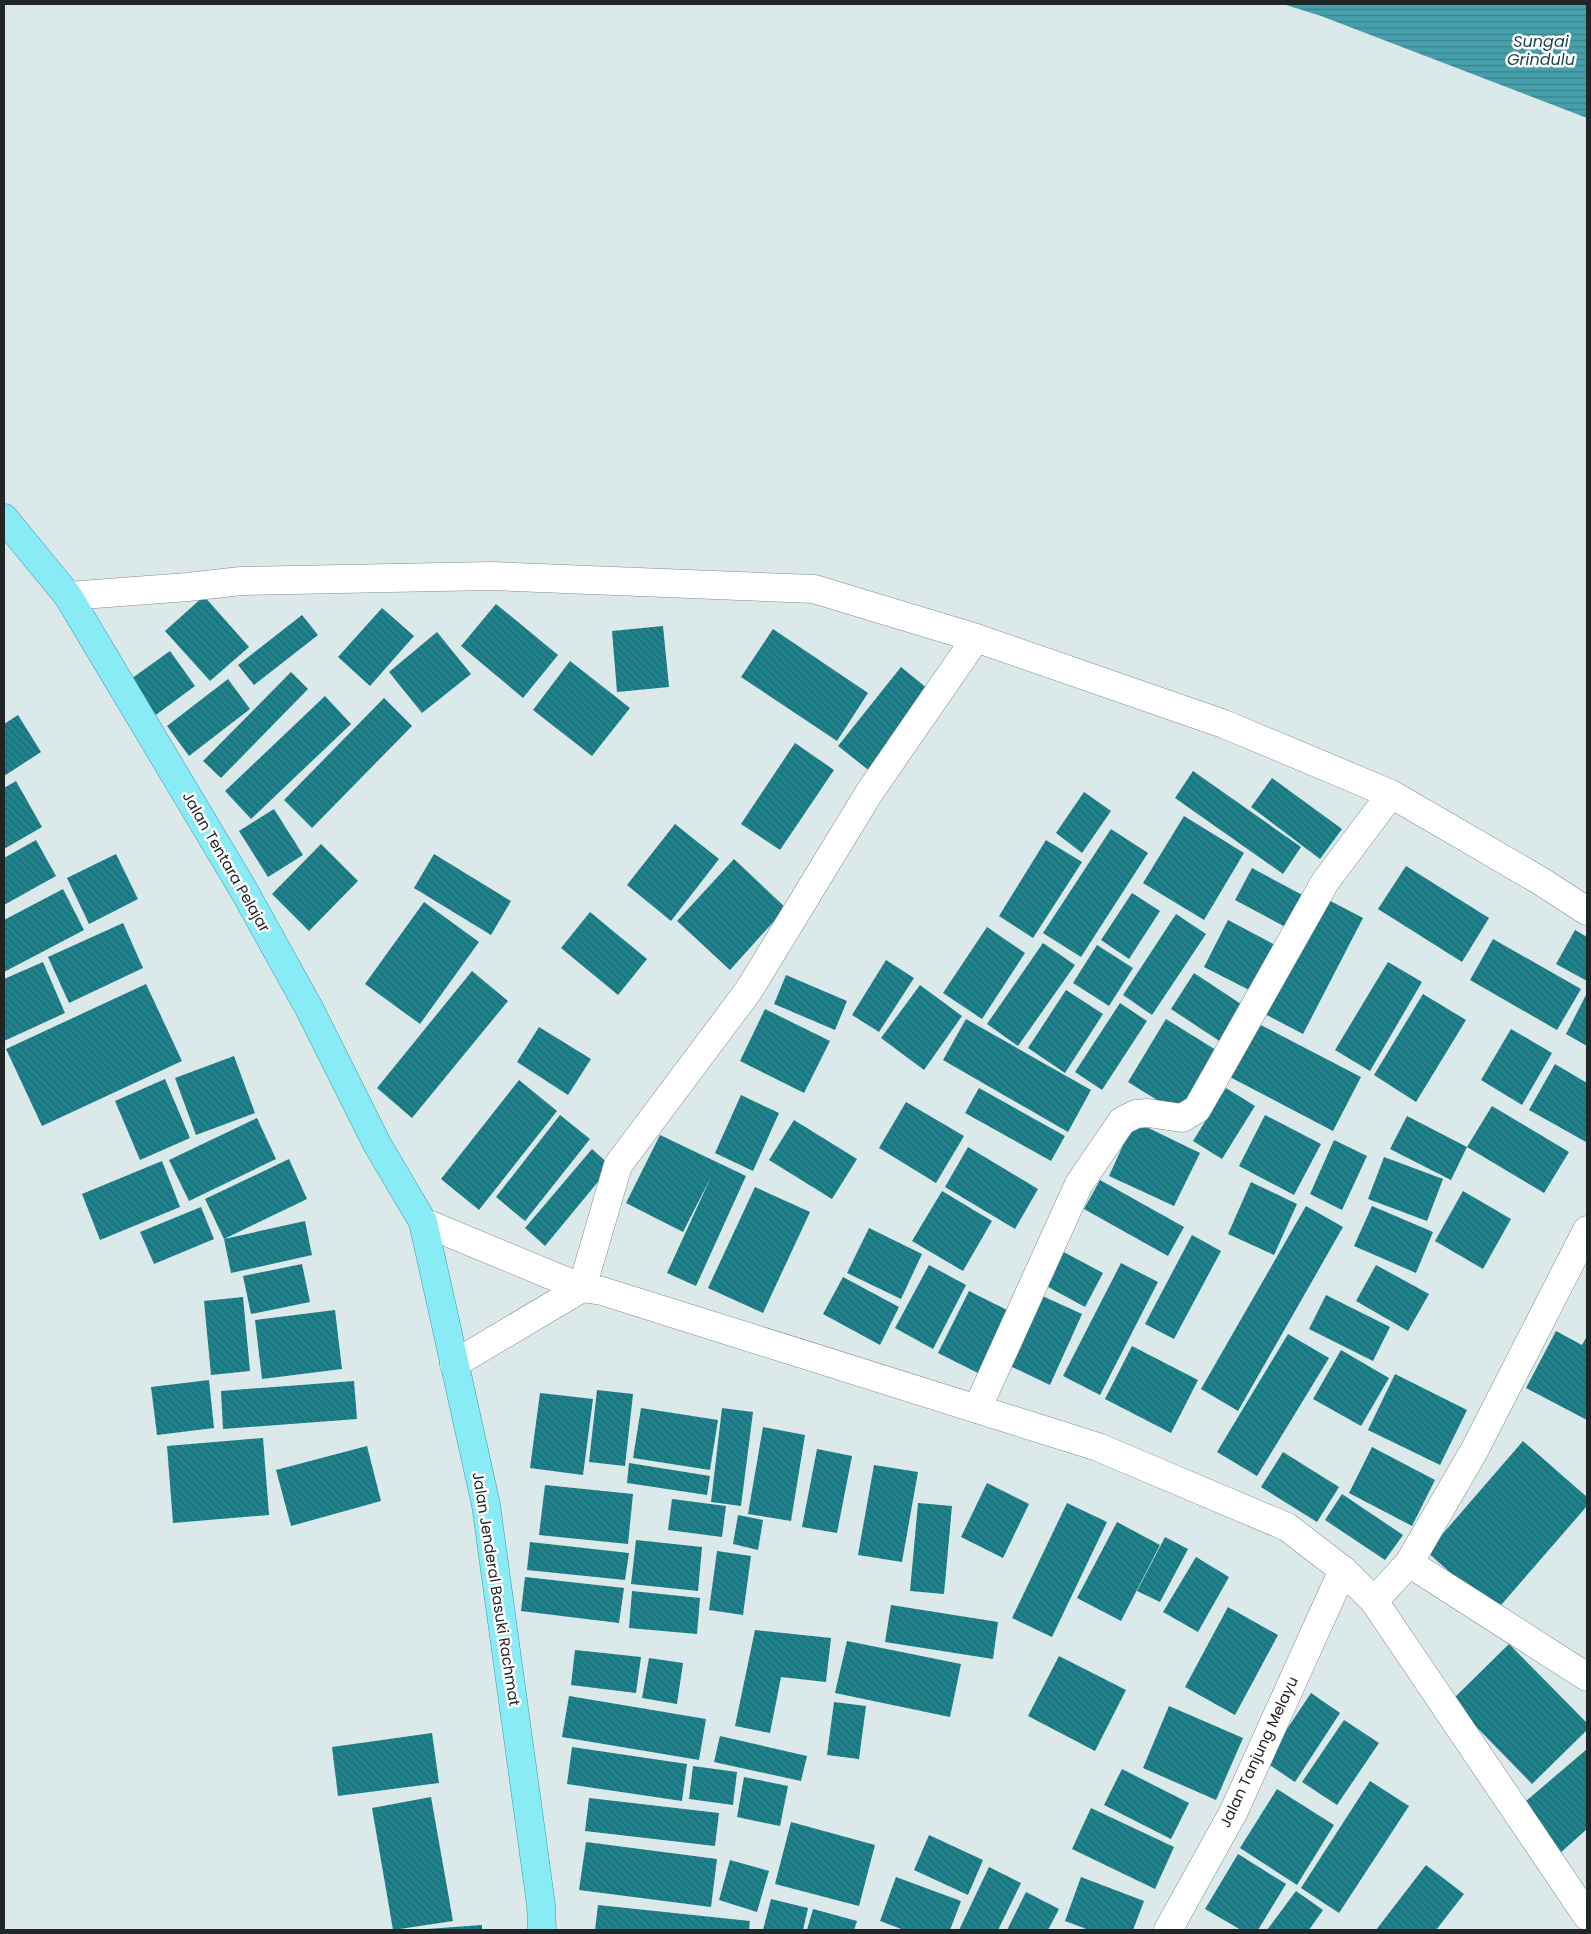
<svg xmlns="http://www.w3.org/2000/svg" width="1591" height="1934" viewBox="0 0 1591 1934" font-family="Poppins,sans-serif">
  <defs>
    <pattern id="water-rules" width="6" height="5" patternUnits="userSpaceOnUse" patternTransform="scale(1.25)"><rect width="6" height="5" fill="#45a0ab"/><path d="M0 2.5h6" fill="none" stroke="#39828b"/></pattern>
    <pattern id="building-back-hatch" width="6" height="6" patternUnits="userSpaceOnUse" patternTransform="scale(1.25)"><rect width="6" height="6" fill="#1f828c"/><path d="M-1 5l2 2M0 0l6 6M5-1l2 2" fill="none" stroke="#1b6a72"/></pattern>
  </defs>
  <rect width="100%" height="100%" fill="#dce9ea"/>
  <path fill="url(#water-rules)" d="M1283,4H1587V118L1321,16Z"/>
  <g fill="url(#building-back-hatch)">
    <path d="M204,596L249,647L210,681L165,631Z"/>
    <path d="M496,604L558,655L523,698L461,646Z"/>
    <path d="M382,608L414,636L370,686L338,657Z"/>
    <path d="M302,615L318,635L254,685L238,665Z"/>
    <path d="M663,626L669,687L617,692L612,631Z"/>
    <path d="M773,629L868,693L837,741L741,677Z"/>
    <path d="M437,632L471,674L422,713L389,672Z"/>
    <path d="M170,651L195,686L149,720L124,684Z"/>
    <path d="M570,661L630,708L592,756L533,710Z"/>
    <path d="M901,667L933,693L871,772L838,746Z"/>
    <path d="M291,672L308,689L221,778L203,761Z"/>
    <path d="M228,679L250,709L189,756L167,726Z"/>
    <path d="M325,696L351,724L251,819L225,791Z"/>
    <path d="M384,698L412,726L312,828L284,800Z"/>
    <path d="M18,715L41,752L4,776V724Z"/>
    <path d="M795,743L834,770L780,850L741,824Z"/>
    <path d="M1193,771L1301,847L1283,874L1175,798Z"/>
    <path d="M1272,778L1342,829L1320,859L1251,807Z"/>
    <path d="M16,781L42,827L4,849V788Z"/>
    <path d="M1084,792L1111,811L1082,853L1056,833Z"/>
    <path d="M274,809L303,855L268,877L239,831Z"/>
    <path d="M1184,816L1244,853L1204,920L1143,883Z"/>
    <path d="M675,824L719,859L671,921L627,885Z"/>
    <path d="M1111,829L1148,853L1081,957L1043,933Z"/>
    <path d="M36,840L56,876L4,905V858Z"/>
    <path d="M1046,840L1082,862L1033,938L999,916Z"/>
    <path d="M321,844L358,881L309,931L272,894Z"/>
    <path d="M116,854L138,899L89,924L67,878Z"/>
    <path d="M434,854L511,901L491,935L414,888Z"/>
    <path d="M734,859L786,908L730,970L677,921Z"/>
    <path d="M1406,866L1489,918L1462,962L1378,909Z"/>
    <path d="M1252,868L1306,897L1289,929L1235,900Z"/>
    <path d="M63,889L84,930L4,972V920Z"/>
    <path d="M1132,893L1160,911L1129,959L1101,940Z"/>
    <path d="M1321,896L1363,918L1303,1034L1261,1012Z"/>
    <path d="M424,902L479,942L420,1024L365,984Z"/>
    <path d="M590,912L647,959L618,995L561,948Z"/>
    <path d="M1176,914L1206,934L1152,1015L1123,995Z"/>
    <path d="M1228,920L1279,947L1255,993L1204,967Z"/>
    <path d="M123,923L143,968L69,1003L48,957Z"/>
    <path d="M987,927L1025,953L982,1019L943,993Z"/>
    <path d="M1575,930L1587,937V981L1556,964Z"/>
    <path d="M1493,939L1581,989L1557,1030L1470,980Z"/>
    <path d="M1043,943L1075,965L1018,1046L987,1024Z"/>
    <path d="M1097,945L1133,968L1109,1006L1073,983Z"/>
    <path d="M886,960L914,978L879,1032L852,1015Z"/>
    <path d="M43,962L65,1013L4,1041V979Z"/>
    <path d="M1388,962L1422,982L1370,1071L1335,1050Z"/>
    <path d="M472,971L508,1001L412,1118L377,1088Z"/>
    <path d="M1194,973L1247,1008L1224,1044L1171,1009Z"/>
    <path d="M786,975L847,1001L835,1030L774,1004Z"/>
    <path d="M146,984L182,1061L42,1126L6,1049Z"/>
    <path d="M920,985L962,1016L924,1070L881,1038Z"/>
    <path d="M1066,990L1103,1014L1065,1073L1028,1048Z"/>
    <path d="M1587,993V1046L1566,1034Z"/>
    <path d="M1423,994L1466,1020L1416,1102L1374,1075Z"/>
    <path d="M1120,1003L1147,1021L1102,1090L1075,1072Z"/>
    <path d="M765,1009L830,1041L804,1093L740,1061Z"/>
    <path d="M966,1019L1091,1090L1068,1132L943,1060Z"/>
    <path d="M1166,1019L1216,1050L1178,1113L1128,1082Z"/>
    <path d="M1255,1022L1361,1077L1333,1131L1228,1076Z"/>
    <path d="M539,1027L591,1059L568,1095L517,1062Z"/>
    <path d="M1511,1029L1552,1053L1522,1105L1481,1080Z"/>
    <path d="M234,1056L255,1113L196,1135L175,1078Z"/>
    <path d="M1555,1064L1587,1083L1586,1142L1529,1110Z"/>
    <path d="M165,1079L190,1138L140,1160L115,1101Z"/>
    <path d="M519,1080L557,1111L479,1210L441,1179Z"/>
    <path d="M979,1088L1065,1136L1051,1161L965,1113Z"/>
    <path d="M1226,1088L1255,1106L1222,1159L1193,1141Z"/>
    <path d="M741,1095L779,1113L753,1171L715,1153Z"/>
    <path d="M906,1102L964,1136L936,1183L879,1148Z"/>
    <path d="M1492,1106L1569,1152L1544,1193L1467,1147L1451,1180L1390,1149L1407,1116L1467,1147Z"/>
    <path d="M560,1115L590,1139L525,1221L496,1197Z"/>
    <path d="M1265,1115L1321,1144L1294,1195L1239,1166Z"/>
    <path d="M257,1118L276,1159L189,1201L169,1160Z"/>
    <path d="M794,1120L857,1159L832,1199L769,1160Z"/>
    <path d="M1134,1121L1200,1153L1174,1206L1109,1176Z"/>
    <path d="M660,1135L746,1176L696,1286L667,1273L711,1177L683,1232L626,1203Z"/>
    <path d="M1334,1140L1367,1156L1342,1210L1310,1194Z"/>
    <path d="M968,1147L1038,1189L1015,1229L945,1187Z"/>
    <path d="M592,1149L611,1166L545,1246L525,1228Z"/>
    <path d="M1384,1157L1443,1179L1427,1221L1368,1199Z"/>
    <path d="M289,1159L307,1199L224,1239L305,1221L312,1255L231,1273L224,1239L205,1199Z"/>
    <path d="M162,1161L180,1207L100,1240L82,1194Z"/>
    <path d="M1100,1180L1184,1227L1168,1256L1084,1209Z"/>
    <path d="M1251,1182L1297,1204L1274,1255L1228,1234Z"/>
    <path d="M755,1187L810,1212L763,1313L708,1288Z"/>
    <path d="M942,1191L992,1221L963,1271L912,1241Z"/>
    <path d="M1463,1191L1511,1219L1483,1269L1435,1241Z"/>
    <path d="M1306,1206L1343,1227L1238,1411L1201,1389Z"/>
    <path d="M1372,1206L1433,1232L1416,1273L1354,1246Z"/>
    <path d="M201,1207L214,1239L154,1264L140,1232Z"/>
    <path d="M869,1228L922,1254L901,1299L847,1273Z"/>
    <path d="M1192,1235L1221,1251L1174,1339L1145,1324Z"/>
    <path d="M1058,1249L1103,1273L1085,1307L1039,1282Z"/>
    <path d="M1121,1263L1158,1282L1100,1395L1063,1376Z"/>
    <path d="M302,1264L310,1302L251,1314L243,1276Z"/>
    <path d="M929,1265L966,1285L933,1349L895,1328Z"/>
    <path d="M1376,1265L1429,1294L1408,1331L1356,1301Z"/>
    <path d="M843,1277L899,1307L880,1345L823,1314Z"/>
    <path d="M969,1291L1011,1312L980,1374L938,1353Z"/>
    <path d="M1038,1294L1082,1314L1050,1385L1006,1364Z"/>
    <path d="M1326,1295L1390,1327L1373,1361L1309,1329Z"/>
    <path d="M243,1297L250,1371L211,1375L204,1301Z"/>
    <path d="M335,1310L342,1369L262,1379L255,1320Z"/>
    <path d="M1556,1331L1582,1345L1587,1336V1420L1526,1388Z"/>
    <path d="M1288,1334L1329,1358L1257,1476L1217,1452Z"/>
    <path d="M1132,1346L1198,1380L1171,1433L1105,1399Z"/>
    <path d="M1341,1350L1389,1378L1361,1426L1313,1399Z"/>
    <path d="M1395,1374L1467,1410L1440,1465L1368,1430Z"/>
    <path d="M209,1380L214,1428L157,1435L151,1387Z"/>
    <path d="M354,1381L357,1419L223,1429L221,1391Z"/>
    <path d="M597,1390L633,1394L625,1466L589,1462Z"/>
    <path d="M540,1393L593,1399L583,1475L530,1468Z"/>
    <path d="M641,1408L718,1420L710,1470L633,1458Z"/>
    <path d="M722,1408L753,1412L741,1506L711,1502Z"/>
    <path d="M763,1427L805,1435L791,1521L748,1514Z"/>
    <path d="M263,1438L269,1515L173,1523L167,1446Z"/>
    <path d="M1523,1441L1587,1497V1506L1495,1612L1427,1552Z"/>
    <path d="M367,1446L381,1501L291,1526L276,1470Z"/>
    <path d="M1372,1447L1435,1480L1412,1526L1349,1493Z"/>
    <path d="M817,1449L852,1456L837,1533L802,1527Z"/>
    <path d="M1283,1452L1339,1487L1317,1522L1261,1487Z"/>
    <path d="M629,1463L710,1476L707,1495L627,1483Z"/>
    <path d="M874,1465L918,1472L902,1562L858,1555Z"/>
    <path d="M987,1483L1029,1504L1003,1558L961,1537Z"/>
    <path d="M545,1485L633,1494L628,1544L539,1535Z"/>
    <path d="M1342,1494L1403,1535L1385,1560L1325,1520Z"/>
    <path d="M672,1499L726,1506L722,1537L668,1530Z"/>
    <path d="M918,1503L952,1506L944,1594L910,1591Z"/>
    <path d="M1067,1503L1107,1522L1052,1637L1012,1618Z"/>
    <path d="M738,1515L763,1520L758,1550L733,1544Z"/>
    <path d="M1117,1522L1160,1545L1121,1621L1077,1598Z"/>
    <path d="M1165,1537L1188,1549L1160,1602L1137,1591Z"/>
    <path d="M636,1540L702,1547L698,1591L631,1584Z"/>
    <path d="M530,1542L629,1553L625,1580L527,1570Z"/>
    <path d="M717,1551L751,1556L743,1615L709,1610Z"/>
    <path d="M1196,1557L1229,1577L1198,1632L1163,1612Z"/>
    <path d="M525,1577L624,1588L619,1623L521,1611Z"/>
    <path d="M632,1591L700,1598L697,1634L629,1628Z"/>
    <path d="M891,1605L998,1622L993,1659L885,1642Z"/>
    <path d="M1228,1607L1278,1635L1235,1715L1185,1687Z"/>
    <path d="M755,1630L831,1638L826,1682L781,1677L770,1733L735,1726Z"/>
    <path d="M847,1641L961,1664L950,1717L835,1693Z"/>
    <path d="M1509,1644L1587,1723V1730L1532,1784L1451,1701Z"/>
    <path d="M575,1650L641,1657L636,1693L571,1685Z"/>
    <path d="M1059,1656L1126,1690L1095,1751L1028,1716Z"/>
    <path d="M649,1658L683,1663L677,1704L642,1698Z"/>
    <path d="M1311,1693L1340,1713L1295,1782L1265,1762Z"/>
    <path d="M569,1696L706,1719L699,1760L562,1737Z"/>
    <path d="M834,1702L866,1706L859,1759L827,1755Z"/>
    <path d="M1169,1706L1243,1738L1216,1800L1143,1768Z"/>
    <path d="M1344,1720L1379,1743L1337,1805L1302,1782Z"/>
    <path d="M432,1733L439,1783L338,1796L332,1747Z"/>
    <path d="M720,1736L807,1756L801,1781L714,1762Z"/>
    <path d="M572,1747L687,1764L682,1801L567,1784Z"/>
    <path d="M1587,1749V1829L1559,1854L1519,1807Z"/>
    <path d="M693,1766L737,1772L733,1805L689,1799Z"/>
    <path d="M1122,1769L1189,1803L1171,1839L1104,1805Z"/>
    <path d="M744,1777L788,1786L780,1826L737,1817Z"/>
    <path d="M1370,1781L1409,1806L1339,1913L1301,1888Z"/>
    <path d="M1277,1789L1334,1825L1297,1885L1240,1848Z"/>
    <path d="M431,1797L453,1921L393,1930L372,1808Z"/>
    <path d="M589,1798L719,1813L715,1846L585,1831Z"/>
    <path d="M1091,1808L1174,1847L1155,1889L1072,1849Z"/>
    <path d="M791,1822L875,1845L859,1906L775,1884Z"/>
    <path d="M929,1835L983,1860L968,1895L914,1870Z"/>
    <path d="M586,1842L717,1859L711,1907L579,1890Z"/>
    <path d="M1238,1854L1286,1884L1258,1930H1241L1205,1909Z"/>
    <path d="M730,1860L769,1871L757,1912L719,1900Z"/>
    <path d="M1426,1865L1464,1894L1436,1930H1376Z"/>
    <path d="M989,1867L1021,1883L998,1930H959Z"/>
    <path d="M896,1877L961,1901L950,1930H904L880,1921Z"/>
    <path d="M1081,1877L1144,1901L1133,1930H1089L1065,1921Z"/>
    <path d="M1296,1891L1323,1910L1309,1930H1267Z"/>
    <path d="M1026,1892L1059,1909L1048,1930H1007Z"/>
    <path d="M771,1899L808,1908L803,1930H763Z"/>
    <path d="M598,1905L750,1921L749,1930H595Z"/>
    <path d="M813,1909L857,1921L854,1930H807Z"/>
    <path d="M482,1925V1930H427V1929Z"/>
  </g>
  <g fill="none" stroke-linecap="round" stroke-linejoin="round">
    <g stroke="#808c8d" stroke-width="29">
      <g id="street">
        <path d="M68,596L188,587L241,581L490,576L814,589L976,638L1224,724L1391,794L1539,880L1587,911"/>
        <path d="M582,1288L618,1165L749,990L869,793L976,638"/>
        <path d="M977,1409L1079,1184L1122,1121L1136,1114L1148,1113L1182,1118L1197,1109L1325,882L1391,794"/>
        <path d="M1409,1563L1587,1677"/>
        <path d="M1374,1601L1409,1563L1474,1451L1587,1230"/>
        <path d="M1168,1930L1234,1811L1343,1570"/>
      </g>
    </g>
    <g stroke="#808c8d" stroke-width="29">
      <g id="secondary">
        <path d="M423,1222L582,1288L602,1291L1098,1447L1287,1527L1343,1570L1374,1601L1587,1916"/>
        <path d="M454,1364L582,1288"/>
      </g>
    </g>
    <g stroke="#329da8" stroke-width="29">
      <path id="primary" d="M4,518L68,596L243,889L309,1008L377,1144L423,1222L486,1505L541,1905L542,1930"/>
    </g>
    <use href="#street" stroke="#fff" stroke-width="28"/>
    <use href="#secondary" stroke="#fff" stroke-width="28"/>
    <use href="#primary" stroke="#89ebf5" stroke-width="28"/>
  </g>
  <g text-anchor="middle" stroke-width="5" stroke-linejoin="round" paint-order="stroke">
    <g font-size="15" fill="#202525" stroke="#fff">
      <text transform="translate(226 862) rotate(60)" y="5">Jalan Tentara Pelajar</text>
      <text transform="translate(496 1589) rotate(81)" y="5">Jalan Jenderal Basuki Rachmat</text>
      <text transform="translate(1259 1752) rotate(-65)" y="5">Jalan Tanjung Melayu</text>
    </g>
    <g font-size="16" font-style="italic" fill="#1a4449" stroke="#fff">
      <text x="1541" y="47">Sungai<tspan x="1541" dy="18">Grindulu</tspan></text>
    </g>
  </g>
  <rect width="1591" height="1934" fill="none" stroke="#202525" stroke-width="10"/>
</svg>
